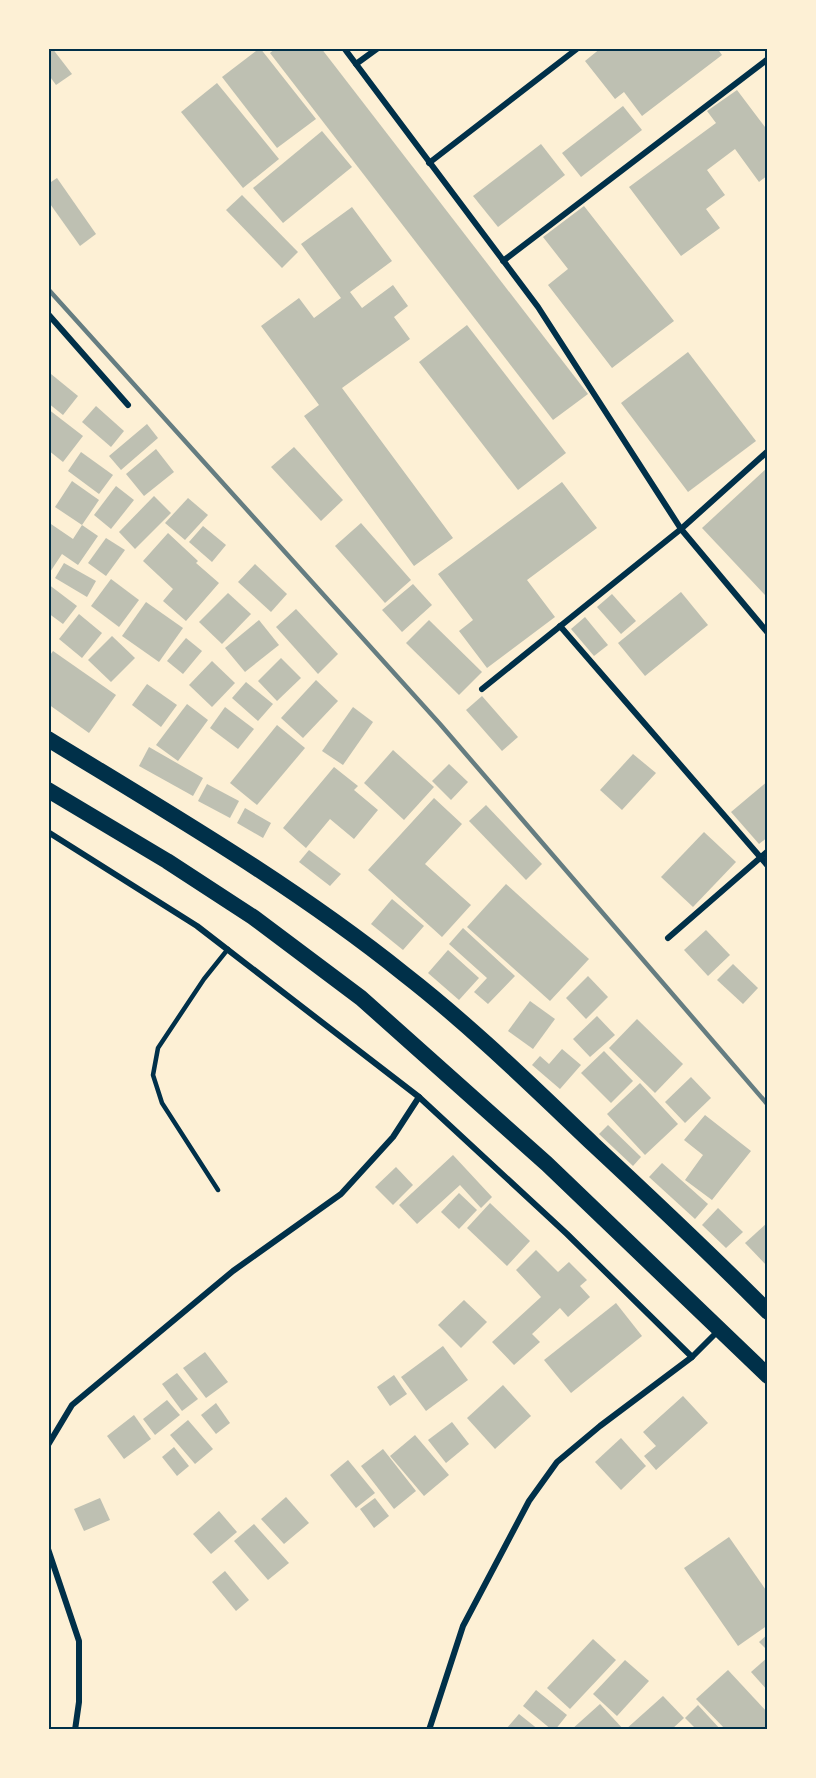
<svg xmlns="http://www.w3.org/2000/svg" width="816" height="1778" viewBox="0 0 816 1778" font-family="'Roboto Serif',serif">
  <rect width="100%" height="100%" fill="#fdf0d5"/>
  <g fill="#bec0b2">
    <path d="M52,48L72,74L56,85L48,74V51Z"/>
    <path d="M260,48L316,119L277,148L222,77Z"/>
    <path d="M276,48H321L588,394L553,420L270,53Z"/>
    <path d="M601,48H717L722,55L642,116L624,92L615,99L585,61Z"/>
    <path d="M217,83L279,159L243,188L181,112Z"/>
    <path d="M737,90L768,131V175L759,182L735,149L707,170L725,195L706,209L720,228L681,256L629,187L716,123L707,111Z"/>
    <path d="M623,106L642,130L581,177L562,153Z"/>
    <path d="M322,131L352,167L283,223L253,188Z"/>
    <path d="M541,144L565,175L498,227L473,196Z"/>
    <path d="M57,178L96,234L80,246L48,201V184Z"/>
    <path d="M242,195L298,252L282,268L226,210Z"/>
    <path d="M584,206L674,321L612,368L548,285L568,269L543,237Z"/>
    <path d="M352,207L392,261L350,292L362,308L393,285L408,306L394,317L410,339L342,388L453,538L414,566L304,416L319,405L261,326L299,298L314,318L341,298L301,244Z"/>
    <path d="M467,325L566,453L518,490L419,362Z"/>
    <path d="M688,352L756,441L688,492L621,403Z"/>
    <path d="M51,374L78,396L63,415L48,403V377Z"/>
    <path d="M96,406L124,431L111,447L82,422Z"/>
    <path d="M48,409L83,436L63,462L48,450Z"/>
    <path d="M147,424L158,438L121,470L109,456Z"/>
    <path d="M294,447L343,500L321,521L271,467Z"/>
    <path d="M156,449L174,472L144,496L126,474Z"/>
    <path d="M81,452L113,475L99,494L68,471Z"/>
    <path d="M768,467V592L765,595L702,528Z"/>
    <path d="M72,481L99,500L82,525L55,507Z"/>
    <path d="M562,482L597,528L527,580L555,617L487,668L459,631L473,620L438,574Z"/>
    <path d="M116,486L134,500L111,529L94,515Z"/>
    <path d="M154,496L171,513L135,549L119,532Z"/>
    <path d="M188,498L208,515L185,540L165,523Z"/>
    <path d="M48,522L73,539L82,525L98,536L78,565L62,554L48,575Z"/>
    <path d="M361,523L411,580L385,603L335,546Z"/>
    <path d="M203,526L226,545L212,562L189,542Z"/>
    <path d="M168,533L198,561L196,563L219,583L186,621L163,601L173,589L143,561Z"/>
    <path d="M106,538L125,550L106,576L88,563Z"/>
    <path d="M64,563L96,581L87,597L55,578Z"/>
    <path d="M255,564L287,594L271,612L238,582Z"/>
    <path d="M111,579L139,600L119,627L91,606Z"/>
    <path d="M48,584L77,606L63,624L48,613Z"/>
    <path d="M413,584L432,605L402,632L382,610Z"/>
    <path d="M681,592L708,625L645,676L618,643Z"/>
    <path d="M228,593L251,614L222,644L199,622Z"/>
    <path d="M612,594L636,621L621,634L597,607Z"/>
    <path d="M146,602L183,628L159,662L122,636Z"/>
    <path d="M296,609L338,654L318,674L276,627Z"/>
    <path d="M79,614L102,633L82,658L59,639Z"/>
    <path d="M585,617L608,645L594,656L571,629Z"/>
    <path d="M259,620L279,645L245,672L225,648Z"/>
    <path d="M429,620L482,672L459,695L406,643Z"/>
    <path d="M112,636L135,658L111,682L88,660Z"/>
    <path d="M186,638L202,651L183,674L167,661Z"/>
    <path d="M53,651L116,695L89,733L48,704V658Z"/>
    <path d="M281,658L301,678L277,701L258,681Z"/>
    <path d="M212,661L235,683L212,707L189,685Z"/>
    <path d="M316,680L338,701L303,738L281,718Z"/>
    <path d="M246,682L273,704L258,721L232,698Z"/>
    <path d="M147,684L177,705L161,727L132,705Z"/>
    <path d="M482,696L518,737L502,751L466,710Z"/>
    <path d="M187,704L208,720L178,761L156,745Z"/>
    <path d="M225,707L254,729L238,749L210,728Z"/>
    <path d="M353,707L373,722L343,765L322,751Z"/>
    <path d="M277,725L305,748L257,805L230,783Z"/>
    <path d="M149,747L203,778L193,796L139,766Z"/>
    <path d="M393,750L434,787L404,820L364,783Z"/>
    <path d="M633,754L656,773L622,810L600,790Z"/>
    <path d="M449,764L468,782L451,800L432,781Z"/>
    <path d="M334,767L358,786L354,790L378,810L354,839L330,819L306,848L283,828Z"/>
    <path d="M768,781V837L759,844L731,812Z"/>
    <path d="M207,784L239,801L230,818L198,801Z"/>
    <path d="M434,798L462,824L425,864L471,905L442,937L368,870Z"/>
    <path d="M486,805L542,864L526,880L469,821Z"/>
    <path d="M245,808L271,823L263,838L237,823Z"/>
    <path d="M704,832L736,862L693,907L661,877Z"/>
    <path d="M309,850L341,874L330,886L299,862Z"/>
    <path d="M506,884L589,959L550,1001L467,927Z"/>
    <path d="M392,899L424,926L403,950L371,924Z"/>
    <path d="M463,928L515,976L488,1004L474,992L487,978L449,944Z"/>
    <path d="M706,930L730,955L708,976L684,950Z"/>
    <path d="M448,950L479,978L459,1000L428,973Z"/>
    <path d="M733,964L758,988L743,1004L717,980Z"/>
    <path d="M588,976L608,997L586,1019L566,998Z"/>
    <path d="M530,1001L555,1019L533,1049L508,1031Z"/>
    <path d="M597,1016L615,1035L590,1057L573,1039Z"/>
    <path d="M637,1019L683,1064L655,1093L609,1048Z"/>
    <path d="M562,1049L581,1065L560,1089L532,1065L540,1056L549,1064Z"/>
    <path d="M604,1051L633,1081L611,1103L581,1073Z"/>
    <path d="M691,1077L711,1098L685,1123L665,1102Z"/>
    <path d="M640,1083L678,1124L645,1155L607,1114Z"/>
    <path d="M705,1115L751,1151L712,1200L685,1180L703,1155L684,1140Z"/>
    <path d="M608,1125L641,1157L633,1166L599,1134Z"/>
    <path d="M453,1155L492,1197L481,1208L460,1185L417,1224L399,1205Z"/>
    <path d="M662,1163L708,1204L695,1219L649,1177Z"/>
    <path d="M396,1167L413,1185L393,1205L375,1187Z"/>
    <path d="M459,1193L477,1210L459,1229L441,1212Z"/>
    <path d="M490,1203L530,1241L507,1266L467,1228Z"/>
    <path d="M718,1208L743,1232L726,1248L702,1225Z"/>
    <path d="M768,1222V1267L745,1243Z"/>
    <path d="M536,1250L558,1272L569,1262L587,1280L580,1286L590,1297L568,1317L560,1308L532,1334L540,1342L514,1365L492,1342L541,1297L516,1270Z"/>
    <path d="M464,1300L487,1322L461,1348L438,1325Z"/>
    <path d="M616,1303L642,1336L571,1393L544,1360Z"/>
    <path d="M443,1346L468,1380L426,1411L401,1377Z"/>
    <path d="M205,1352L228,1382L206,1398L183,1368Z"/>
    <path d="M177,1373L198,1399L182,1411L162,1384Z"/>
    <path d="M394,1375L407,1394L390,1406L377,1387Z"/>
    <path d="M503,1385L531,1416L495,1449L467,1418Z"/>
    <path d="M683,1396L708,1423L656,1470L644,1456L656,1446L643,1432Z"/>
    <path d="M167,1400L180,1415L155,1435L143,1419Z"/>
    <path d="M216,1403L230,1423L216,1434L201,1415Z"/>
    <path d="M134,1415L151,1439L124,1459L107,1436Z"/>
    <path d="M188,1420L213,1449L195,1464L170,1435Z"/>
    <path d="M452,1422L469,1444L446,1463L428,1440Z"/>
    <path d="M415,1435L449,1475L424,1496L390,1456Z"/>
    <path d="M621,1438L646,1466L621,1490L595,1462Z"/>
    <path d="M174,1447L189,1466L177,1476L162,1457Z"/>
    <path d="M383,1449L416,1491L394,1509L361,1466Z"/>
    <path d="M348,1460L375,1493L356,1508L330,1475Z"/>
    <path d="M286,1497L309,1523L284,1544L261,1519Z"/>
    <path d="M100,1498L110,1520L84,1531L74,1509Z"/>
    <path d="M375,1498L389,1516L374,1528L360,1509Z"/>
    <path d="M219,1511L237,1532L211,1554L193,1534Z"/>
    <path d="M254,1524L289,1563L268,1580L234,1541Z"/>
    <path d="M729,1537L768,1593V1625L738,1646L684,1568Z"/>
    <path d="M225,1571L249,1600L236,1611L212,1582Z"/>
    <path d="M768,1634V1651L759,1642Z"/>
    <path d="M593,1639L616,1660L570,1709L547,1688Z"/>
    <path d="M768,1657V1691L751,1672Z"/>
    <path d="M625,1660L649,1681L617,1716L593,1694Z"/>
    <path d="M728,1670L768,1713V1730H726L696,1699Z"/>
    <path d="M536,1690L567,1715L555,1730H552L523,1706Z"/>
    <path d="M663,1696L684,1718L671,1730H625Z"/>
    <path d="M600,1704L624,1730H571Z"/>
    <path d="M698,1705L721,1730H697L685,1718Z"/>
    <path d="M519,1714L539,1730H509L507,1728Z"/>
  </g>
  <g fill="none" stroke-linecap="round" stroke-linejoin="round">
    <path stroke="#003049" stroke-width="4.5" d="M218,1190L162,1103L153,1075L158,1048L204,979L228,949"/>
    <g stroke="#003049" stroke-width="6">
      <path d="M344,48L538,307L681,529L768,633"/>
      <path d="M356,64L378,48"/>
      <path d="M429,163L578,48"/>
      <path d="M503,261L768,59"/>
      <path d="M48,314L128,405"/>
      <path d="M560,626L768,866"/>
      <path d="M482,689L681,529L768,451"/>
      <path d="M48,832L197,926L419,1097L567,1234L692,1357"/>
      <path d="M668,938L768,851"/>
      <path d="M48,1445L72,1405L233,1271L341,1194L393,1137L419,1097"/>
      <path d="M48,1549L79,1641V1702L75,1730"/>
      <path d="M429,1730L463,1626L529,1501L557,1462L600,1426L692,1357L718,1331"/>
    </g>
    <g stroke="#003049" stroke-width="16">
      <path d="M48,739C169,813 293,885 404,974C471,1026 533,1087 594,1145C653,1200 712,1255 768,1312"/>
      <path d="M48,790L167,861L253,917L361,998L547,1164L768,1376"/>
    </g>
    <path stroke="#657d81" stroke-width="4.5" d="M48,289L440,724L768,1105"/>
  </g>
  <rect width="816" height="1778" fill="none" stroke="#fdf0d5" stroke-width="99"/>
  <rect x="50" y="50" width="716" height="1678" fill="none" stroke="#003049" stroke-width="2"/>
</svg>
